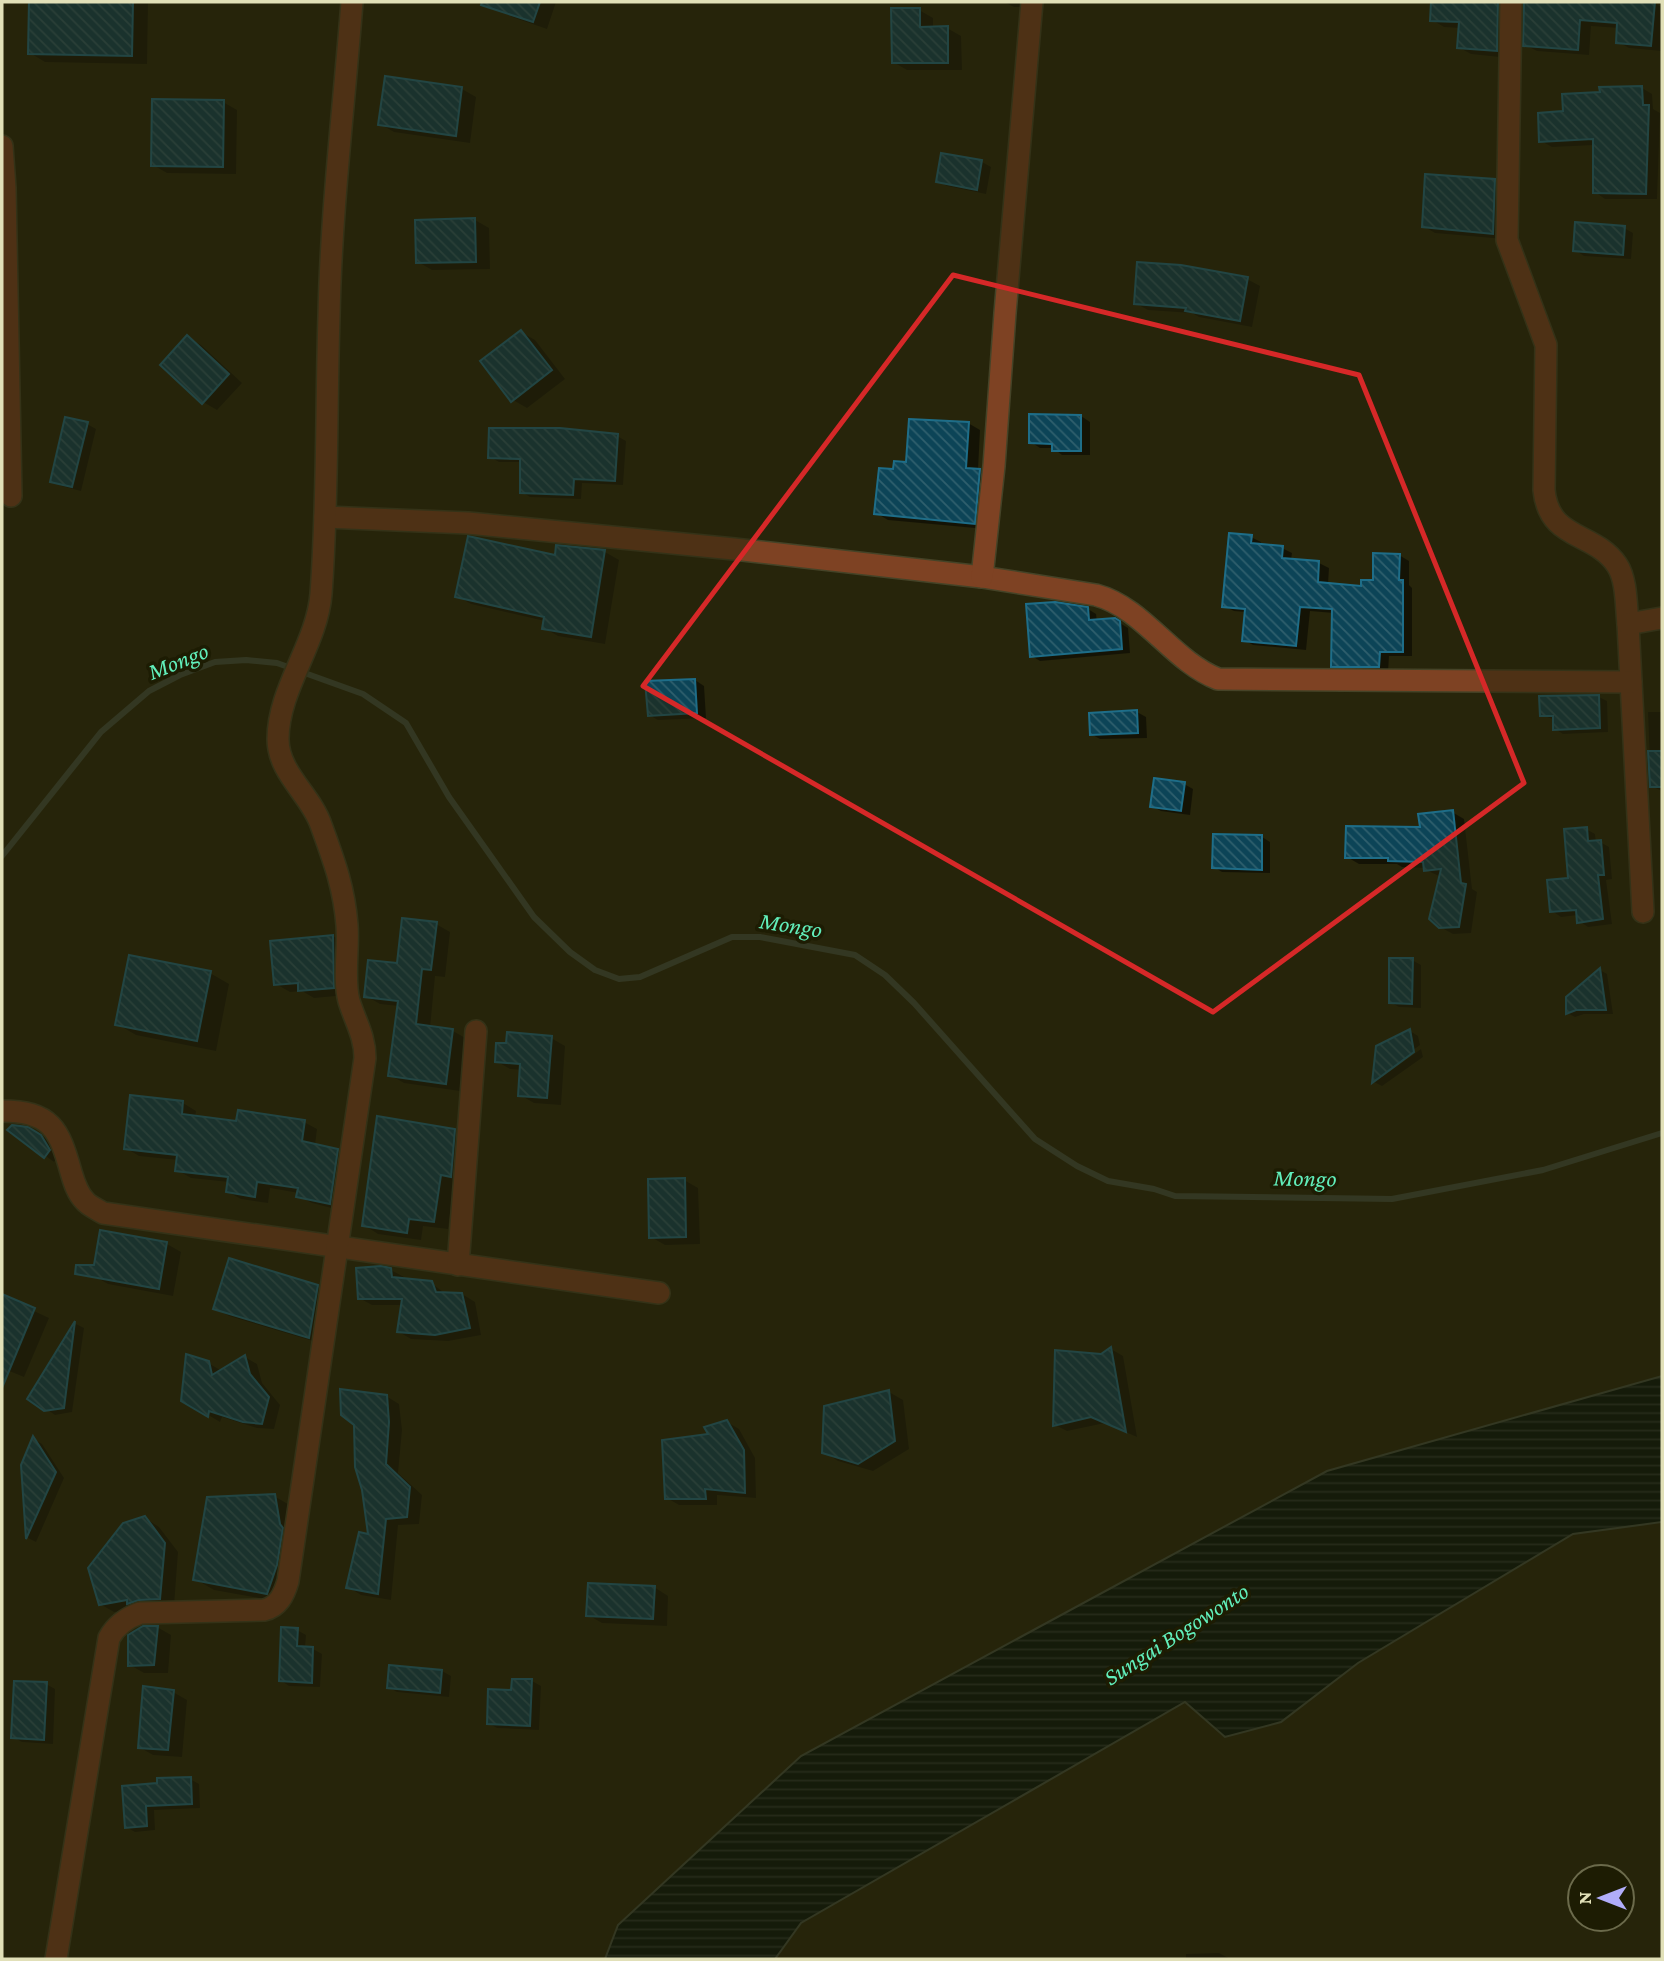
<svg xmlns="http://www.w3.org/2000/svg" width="1664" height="1961" viewBox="0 0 1664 1961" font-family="'Crimson Pro',serif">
  <defs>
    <pattern id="water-rules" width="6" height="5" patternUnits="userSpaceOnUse" patternTransform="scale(1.75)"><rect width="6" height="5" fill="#01110a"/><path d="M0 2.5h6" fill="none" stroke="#26332c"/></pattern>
    <pattern id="building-back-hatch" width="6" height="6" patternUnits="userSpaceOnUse" patternTransform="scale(1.75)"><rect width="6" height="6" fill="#0c4457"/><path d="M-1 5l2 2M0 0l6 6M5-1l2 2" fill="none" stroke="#2f5f6d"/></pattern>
  </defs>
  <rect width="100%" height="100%" fill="#27250b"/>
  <path fill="url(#water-rules)" stroke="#444f3e" stroke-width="2" d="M1662,1376V1522L1573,1534L1358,1663L1281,1722L1225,1737L1185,1702L801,1923L775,1959H605L618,1925L801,1756L1327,1471Z"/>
  <g fill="#0007">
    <path d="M31,2H148L147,64L45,62L30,53Z"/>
    <path d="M500,2H556L547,29L512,17L498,9Z"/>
    <path d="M1004,2H1035L1032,7H1014Z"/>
    <path d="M1433,2H1513L1509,58L1471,54L1458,47L1460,28L1444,27L1432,20Z"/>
    <path d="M1526,2L1654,3L1662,7V51L1629,48L1618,42L1619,28L1591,26L1589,55L1537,51L1525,45Z"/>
    <path d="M919,10L933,18V28H947L961,36L962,70H907L893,62Z"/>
    <path d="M1642,88L1652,94L1653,109L1660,113L1657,199H1605L1595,192V145L1552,147L1541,141L1565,113Z"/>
    <path d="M462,89L476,97L470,143L394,132L380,124Z"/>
    <path d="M223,102L237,110L236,174L167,173L153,165Z"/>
    <path d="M943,155L982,162L991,167L986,194L947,186L938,181Z"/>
    <path d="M1494,181L1506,187L1504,239L1435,233L1423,226Z"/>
    <path d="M475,220L489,228L490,269L432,270L418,262Z"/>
    <path d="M1624,228L1633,233L1631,259L1584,256L1575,250Z"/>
    <path d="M1247,279L1260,286L1252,327L1199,317L1192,313L1148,310L1135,303Z"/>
    <path d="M521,332L535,340L565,379L527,408L513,400Z"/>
    <path d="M187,337L201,345L242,383L217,410L203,402Z"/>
    <path d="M1081,416L1090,422V455H1062L1053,448H1040L1031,442Z"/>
    <path d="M968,423L980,430L978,470L992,478L986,529L888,520L876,513L895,471Z"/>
    <path d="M87,424L96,429L81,491L61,486L52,481Z"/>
    <path d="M617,436L626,441L623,485L582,483L581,499L530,497L522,492V462H499L490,457Z"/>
    <path d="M1251,537L1261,542V545L1282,548L1292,553L1291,560L1319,563L1329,568L1328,584L1362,588L1375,582L1399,555L1409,561V585L1412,588V656H1389L1388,672L1342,671L1332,666L1334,613L1310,611L1306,650L1253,645L1244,640L1246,612L1234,611L1224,606Z"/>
    <path d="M558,547L605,552L619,560L605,644L558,636L544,628L545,621L471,604L457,596L556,557Z"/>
    <path d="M1088,609L1096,614L1097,622L1115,620L1128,628L1130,653L1040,661L1032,656Z"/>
    <path d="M695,680L704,686L706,718L658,720L649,715Z"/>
    <path d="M1599,697L1607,701L1608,732L1563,734L1555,729V720L1542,715Z"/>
    <path d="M1137,712L1146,717L1147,738L1100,739L1091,734Z"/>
    <path d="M1648,712H1662V791L1651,786Z"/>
    <path d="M1184,784L1193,789L1190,815L1161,811L1152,806Z"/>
    <path d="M1452,812L1464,819L1472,889L1477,892L1471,933L1453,934L1440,927L1441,877L1426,870V868L1402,867L1397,864H1359L1347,857L1422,828Z"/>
    <path d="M1586,829L1595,834L1596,843L1600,842L1609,847L1612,879L1606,880L1612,924L1588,927L1579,921L1578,915L1561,917L1552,911L1570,879Z"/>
    <path d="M1262,837L1270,842V873L1222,872L1214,867Z"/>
    <path d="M436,924L450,932L445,977L435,976L430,1028L453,1031L467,1039L460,1091L404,1083L390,1075L399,1006L380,1004L366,996L399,965Z"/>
    <path d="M333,936L347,945V995L314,998L302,991L290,992L276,984Z"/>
    <path d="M1412,960L1421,965V1008L1399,1007L1390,1002Z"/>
    <path d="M1600,970L1607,974L1613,1014H1584L1575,1017L1567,1013Z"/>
    <path d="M210,973L229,984L216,1051L136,1035L117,1024Z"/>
    <path d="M1410,1031L1418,1036L1420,1045L1382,1073V1077L1421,1049L1423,1057L1382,1086L1374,1082Z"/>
    <path d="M551,1038L565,1046L561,1105L534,1103L520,1095L522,1070L510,1069L496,1061Z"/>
    <path d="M183,1103L196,1111L195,1118L238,1123L304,1122L317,1129L315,1145L338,1151L351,1158L343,1211L312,1203L298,1196L299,1193L270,1188L268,1203L241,1199L228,1192L229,1182L191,1178L177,1170L178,1160L139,1156L126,1148Z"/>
    <path d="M10,1130L35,1132L45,1138L58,1156L54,1162Z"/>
    <path d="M455,1131L469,1139L454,1182L448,1229L423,1226L421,1240L378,1234L364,1225Z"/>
    <path d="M684,1180L698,1188L700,1244L665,1245L651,1237Z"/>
    <path d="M101,1232L167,1244L181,1252L173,1296L108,1284L94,1276Z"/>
    <path d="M391,1270L404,1277V1280L431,1283L446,1294H462L475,1302L481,1335L448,1341L411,1339L399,1332L403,1305H372L359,1298Z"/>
    <path d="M318,1287L332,1295L323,1344L229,1316L215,1308Z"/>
    <path d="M2,1296L49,1318L24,1377L2,1368Z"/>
    <path d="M76,1324L84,1328L72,1412L55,1415L30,1398Z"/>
    <path d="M1111,1349L1123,1356L1137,1437L1105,1423L1067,1431L1055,1425L1102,1355Z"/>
    <path d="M245,1357L257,1364L262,1383L280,1405L274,1429L257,1428L222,1417L220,1422L183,1400L208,1363L222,1371Z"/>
    <path d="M889,1392L903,1400L909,1449L873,1471L838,1461L824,1452Z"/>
    <path d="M386,1396L399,1404L402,1430L398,1473L422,1495L419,1524L398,1525L391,1600L361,1595L348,1587L370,1536L356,1424Z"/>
    <path d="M727,1422L739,1429L755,1458L756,1498L717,1495V1505H679L667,1498L710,1435Z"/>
    <path d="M34,1439L42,1444L64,1478L36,1542L28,1538L23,1466Z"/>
    <path d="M274,1496L293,1507L287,1603L214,1590L195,1579Z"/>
    <path d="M145,1518L159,1527L178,1552L174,1606L114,1612L100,1604Z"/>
    <path d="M654,1587L668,1596L667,1626L602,1623L588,1615Z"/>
    <path d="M157,1627L171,1635L168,1673H144L130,1665Z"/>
    <path d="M297,1630L306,1635L305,1648L313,1649L322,1654L320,1687L289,1686L280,1680Z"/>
    <path d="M442,1671L451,1676L449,1697L397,1692L388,1687Z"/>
    <path d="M532,1681L541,1686L539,1730L497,1728L488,1723Z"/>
    <path d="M46,1684L55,1689L53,1744L22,1742L13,1737Z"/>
    <path d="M173,1692L187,1700L182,1757L153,1755L139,1747Z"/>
    <path d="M190,1779L199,1784L200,1808L154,1810L155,1830L135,1832L126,1827L124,1788Z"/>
    <path d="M1219,1953L1230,1959H1186V1954Z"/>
  </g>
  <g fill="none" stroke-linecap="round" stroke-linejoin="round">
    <path stroke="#444f3e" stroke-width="6" d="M2,856L101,732L149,691L180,675L215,662L246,660L277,663L363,694L406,723L449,797L534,917L570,952L595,970L619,979L640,977L732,937H760L855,955L885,975L914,1003L1035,1139L1077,1166L1108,1181L1154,1189L1175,1196L1392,1199L1543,1170L1662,1133"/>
  </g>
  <g fill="url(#building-back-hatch)" stroke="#1e6d88" stroke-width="2">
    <path d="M29,2H133L132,56L28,54Z"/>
    <path d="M482,2H540L533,22L481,5Z"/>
    <path d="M1431,2H1498L1497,51L1457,48L1459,22L1430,21Z"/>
    <path d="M1524,2H1655L1651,46L1616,43L1617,23L1580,20L1578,50L1523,46Z"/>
    <path d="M891,8H920V27L948,26V63H892Z"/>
    <path d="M385,76L462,87L456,136L378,125Z"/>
    <path d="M1642,86L1643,105H1649L1646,194L1593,193V139L1539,142L1538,113L1563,111L1562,94L1600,92L1599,87Z"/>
    <path d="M152,99L224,100L223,167L151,166Z"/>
    <path d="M941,153L982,160L977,190L936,182Z"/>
    <path d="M1425,174L1495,179L1493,234L1422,227Z"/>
    <path d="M475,218L476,262L416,263L415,220Z"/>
    <path d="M1575,222L1625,226L1623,255L1573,251Z"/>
    <path d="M1137,262L1181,265L1248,277L1240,321L1185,311L1186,308L1134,304Z"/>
    <path d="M521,330L552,370L511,402L480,361Z"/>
    <path d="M187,335L229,374L202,404L160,365Z"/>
    <path d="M1029,414L1081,415V451H1052V444L1029,443Z"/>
    <path d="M65,417L88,422L72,487L50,482Z"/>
    <path d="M909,419L969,422L966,468L980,469L975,524L874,514L879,468L893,469L894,461L906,462Z"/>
    <path d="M489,428H560L618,434L615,481L574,479L573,495L520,493V459L488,458Z"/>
    <path d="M1229,533L1252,535L1251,543L1283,546L1282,558L1319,561L1318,582L1361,586V580H1373V553L1400,554L1399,580H1403V652H1380L1379,667H1331L1332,609L1300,607L1296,646L1242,641L1245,609L1222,607Z"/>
    <path d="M468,536L555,555L556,545L605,550L591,637L542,629L544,617L455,597Z"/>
    <path d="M1055,602L1088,607L1089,620L1115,618L1120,621L1122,649L1030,657L1026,604Z"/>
    <path d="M695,679L697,713L648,716L645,681Z"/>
    <path d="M1599,695L1600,728L1553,730V716H1540L1539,696Z"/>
    <path d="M1137,710L1138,733L1090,735L1089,713Z"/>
    <path d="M1648,751H1662V787H1650Z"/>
    <path d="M1154,778L1185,782L1181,811L1150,807Z"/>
    <path d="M1453,810L1461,883L1466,884L1459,927L1439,928L1429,919L1441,869L1424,871L1423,862L1388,861V858H1345L1346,826L1420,827L1418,814Z"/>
    <path d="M1587,827L1588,841L1601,840L1604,875H1598L1603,919L1577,923L1576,910L1550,912L1547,880L1568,878L1564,829Z"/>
    <path d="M1213,834L1262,835V870L1212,868Z"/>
    <path d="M402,918L437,922L431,970L422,969L416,1024L453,1029L446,1084L388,1076L398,1001L364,997L368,960L397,963Z"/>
    <path d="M333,935L334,988L298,991V983L274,985L270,941Z"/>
    <path d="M129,955L211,971L197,1041L115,1025Z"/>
    <path d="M1389,958H1413L1412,1004L1389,1003Z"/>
    <path d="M1600,968L1606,1010H1576L1566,1014V997Z"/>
    <path d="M1410,1029L1414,1052L1372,1083L1376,1046Z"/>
    <path d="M507,1032L552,1036L547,1098L518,1096L520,1064L495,1062L496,1043H506Z"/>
    <path d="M130,1095L183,1101L182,1114L236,1121L238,1110L305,1120L302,1141L338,1149L330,1204L296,1197L298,1188L257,1182L255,1197L226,1192L228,1177L175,1171L177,1155L124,1149Z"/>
    <path d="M377,1116L455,1129L451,1177L441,1175L434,1222L409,1219L407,1233L362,1226Z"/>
    <path d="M12,1125L28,1127L41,1135L50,1150L44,1158L7,1130Z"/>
    <path d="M685,1178L686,1237L649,1238L648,1179Z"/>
    <path d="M100,1230L167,1242L159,1289L75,1274L76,1265H94Z"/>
    <path d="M229,1258L318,1285L309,1338L213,1309Z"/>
    <path d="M381,1266L391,1268L392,1277L432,1281L436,1292L462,1293L470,1328L435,1335L397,1332L402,1299H358L356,1268Z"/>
    <path d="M2,1294L35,1308L2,1388Z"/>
    <path d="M75,1321L64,1408L44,1411L27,1399Z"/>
    <path d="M1111,1347L1126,1432L1091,1417L1053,1426L1055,1350L1101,1354Z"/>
    <path d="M186,1354L209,1361L212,1375L245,1355L250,1374L269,1397L262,1424L243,1422L209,1411L208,1417L181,1401Z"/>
    <path d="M340,1389L387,1395L389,1422L386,1464L410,1487L407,1517L386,1519L378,1594L346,1588L359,1532L368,1534L362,1490L355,1467L354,1425L341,1415Z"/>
    <path d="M889,1390L895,1441L858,1464L822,1453L824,1406Z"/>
    <path d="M727,1420L744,1450L745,1493L705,1489L706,1499H665L662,1440L708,1434L704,1427Z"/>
    <path d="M33,1436L56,1472L26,1539L21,1465Z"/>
    <path d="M275,1494L280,1524L283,1528L277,1565L267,1594L193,1580L207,1497Z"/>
    <path d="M145,1516L165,1543L160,1599L139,1600L127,1604V1600L99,1605L88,1568L123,1523Z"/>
    <path d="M588,1583L655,1586L653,1619L586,1616Z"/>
    <path d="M143,1626H158L154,1665L128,1666V1635Z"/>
    <path d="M281,1627L298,1628L297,1646L313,1647L312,1683L279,1681Z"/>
    <path d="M389,1665L442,1670L440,1693L387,1688Z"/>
    <path d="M512,1679H532L530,1726L487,1724L488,1689L511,1690Z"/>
    <path d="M14,1681L47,1682L44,1740L11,1738Z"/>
    <path d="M143,1686L174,1690L168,1750L138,1748Z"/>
    <path d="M191,1777L192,1804L146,1806L147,1826L125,1828L122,1786L157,1783V1778Z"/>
  </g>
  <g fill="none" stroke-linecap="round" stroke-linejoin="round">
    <g stroke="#454327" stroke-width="24">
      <g id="minor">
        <path d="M1511,2L1507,240L1546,345L1544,490C1549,541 1594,531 1617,565C1627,580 1626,606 1628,624L1643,912"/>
        <path d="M2,146L5,188L11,496"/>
        <path d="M325,517L468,523L734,549L982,577L1096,595C1144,608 1172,661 1218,679L1631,682"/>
        <path d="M982,577L994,466L1005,313L1032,2"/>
        <path d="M1628,624L1662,618"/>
        <path d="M2,1111C51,1111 59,1129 71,1172C74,1182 77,1193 85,1201C89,1206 97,1209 103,1213L659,1293"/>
        <path d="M458,1265L476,1031"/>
        <path d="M56,1959L109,1638C116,1625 126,1618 140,1613L264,1610C278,1607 284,1595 288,1581L365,1058C365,1036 355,1021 349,1001C343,979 349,948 347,925C344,887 334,861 321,825C311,795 278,773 278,739C278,689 317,644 321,594C328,501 326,409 329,316C331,211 344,106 352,2"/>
      </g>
    </g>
    <use href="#minor" stroke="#7e4223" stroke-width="21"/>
  </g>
  <path d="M0 0H1664V1961H0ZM953,275L1359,375L1524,783L1213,1012L643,686Z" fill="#27250b" fill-opacity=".55" fill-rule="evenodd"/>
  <path fill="none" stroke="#d62828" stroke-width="5" stroke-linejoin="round" d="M953,275L1359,375L1524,783L1213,1012L643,686Z"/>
  <g text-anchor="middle" stroke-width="7" stroke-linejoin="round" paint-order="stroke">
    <g font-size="24" font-style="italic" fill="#61eebb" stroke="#1d1c03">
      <text transform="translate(178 661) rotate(-22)" y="8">Mongo</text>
      <text transform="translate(791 925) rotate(9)" y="8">Mongo</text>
      <text transform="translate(1305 1178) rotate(1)" y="8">Mongo</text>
      <text transform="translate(1176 1634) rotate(-33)" y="8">Sungai Bogowonto</text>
    </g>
  </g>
  <rect width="1664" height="1961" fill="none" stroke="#e1e0b8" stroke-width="7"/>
  <g transform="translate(1601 1898) rotate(270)"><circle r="33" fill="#1d1c03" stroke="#6b6a4b" stroke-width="2"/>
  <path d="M0-5L12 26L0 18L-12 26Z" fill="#b1adfa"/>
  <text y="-10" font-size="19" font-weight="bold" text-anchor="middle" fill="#e1e0b8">N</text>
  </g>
</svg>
